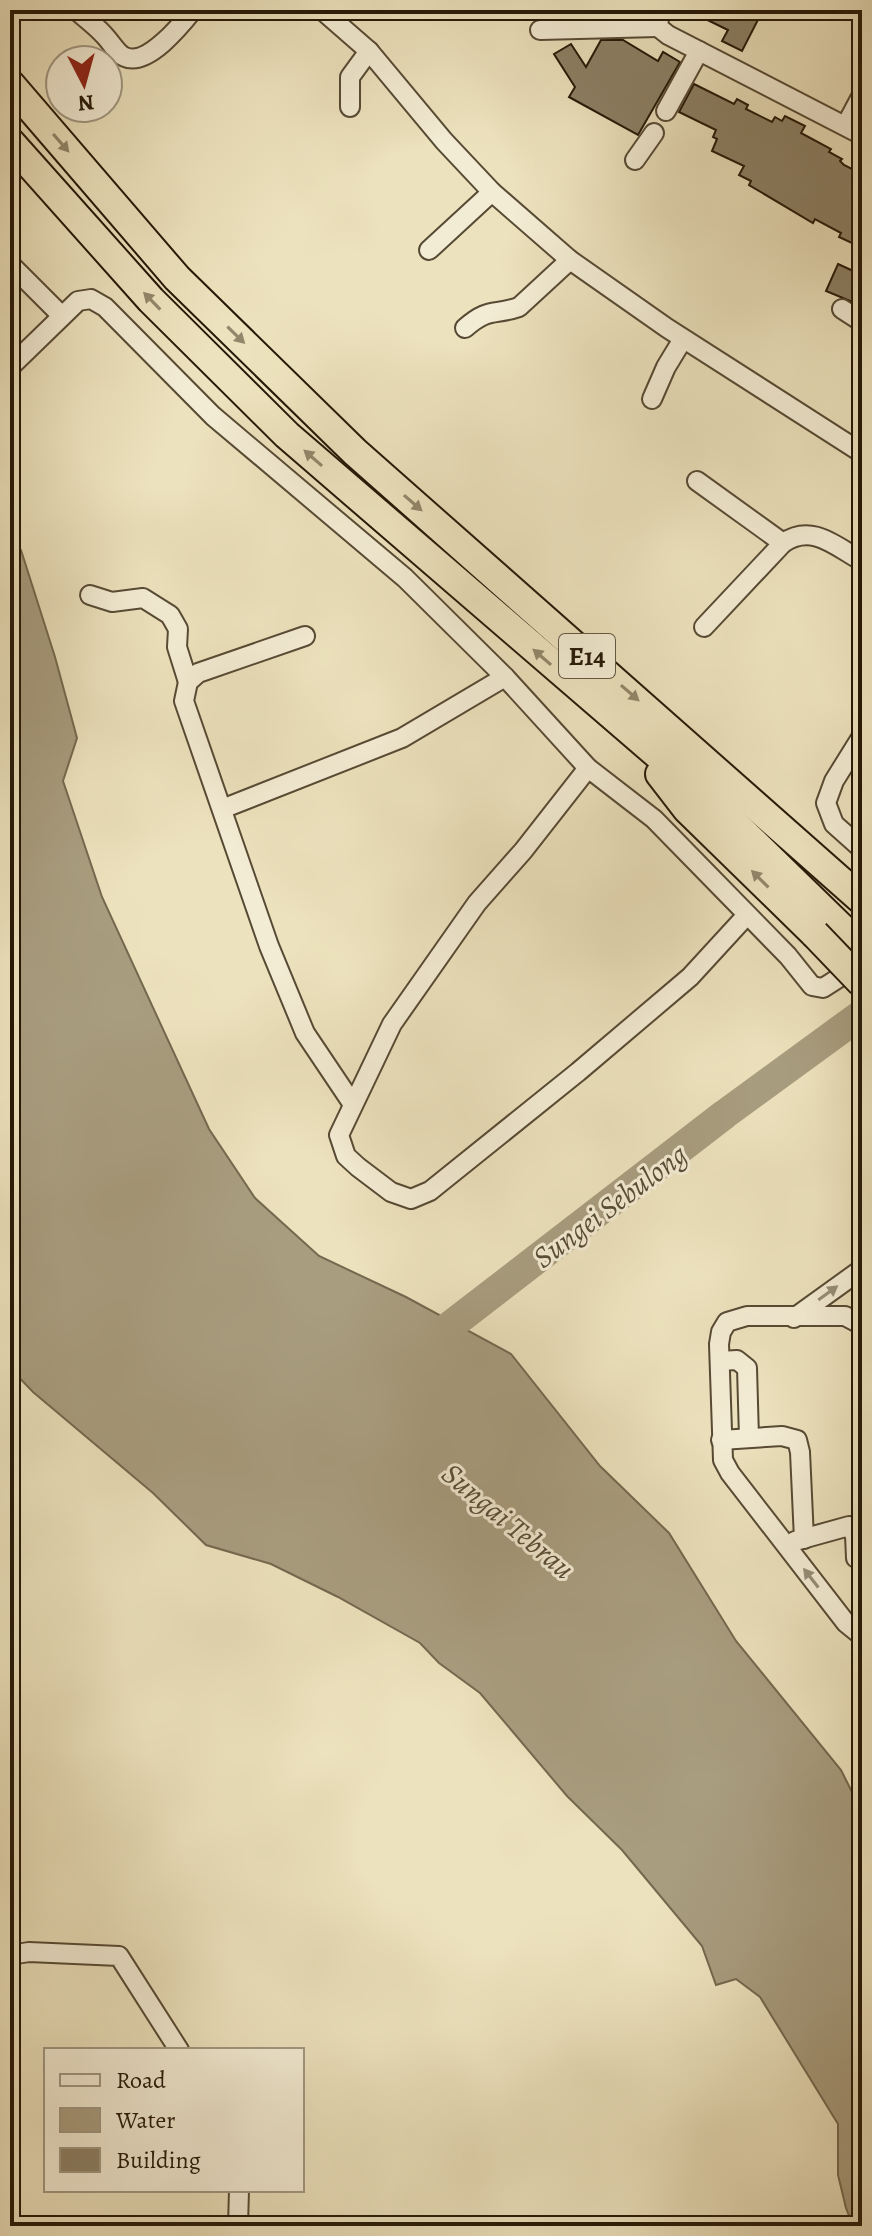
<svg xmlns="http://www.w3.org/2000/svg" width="872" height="2236" viewBox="0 0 872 2236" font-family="Alegreya,serif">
  <rect width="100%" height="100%" fill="#ece2bd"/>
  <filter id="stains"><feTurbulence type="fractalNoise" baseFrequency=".0025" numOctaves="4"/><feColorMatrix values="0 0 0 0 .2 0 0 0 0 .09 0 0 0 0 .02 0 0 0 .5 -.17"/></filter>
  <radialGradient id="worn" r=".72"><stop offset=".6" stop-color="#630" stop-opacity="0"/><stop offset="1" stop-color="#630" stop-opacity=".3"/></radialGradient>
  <path fill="#a89d7f" stroke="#74684f" stroke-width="2" d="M10,542L21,550L55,657L77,738L63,781L102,897L209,1129L255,1198L319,1256L406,1297L511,1354L600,1466L669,1533L736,1641L841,1770L862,1812V2226H853L846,2208L838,2175V2124L760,1997L736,1979L716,1985L702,1946L622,1850L567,1796L480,1693L439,1663L420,1643L338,1597L271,1564L206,1545L153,1493L33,1392L10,1368Z"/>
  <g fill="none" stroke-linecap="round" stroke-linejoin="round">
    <path stroke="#a89d7f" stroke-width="30" d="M424,1346L725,1114L862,1014"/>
  </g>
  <g fill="#8c8166" stroke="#251807" stroke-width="2">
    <path d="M587,10H631L628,16H601Z"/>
    <path d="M687,10H763L742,51L722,41L728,30Z"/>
    <path d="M601,40H623L658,61L663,52L680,62L638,135L569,97L575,87L554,54L571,44L586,67Z"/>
    <path d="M694,84L734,104L737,99L748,105L746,109L772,122L775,117L782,121L785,116L805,126L801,133L831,149L829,152L842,159L840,161L844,165L862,174V229L854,244L839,237L841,233L815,219L813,223L749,185L751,181L739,175L744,166L712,151L717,139L713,137L716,130L679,112Z"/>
    <path d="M838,264L862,275V306L826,291Z"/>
  </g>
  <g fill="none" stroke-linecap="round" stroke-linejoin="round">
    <g stroke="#574a34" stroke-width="22">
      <g id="minor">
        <path d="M76,10C85,18 96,26 104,35C111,42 117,54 125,57C147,67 181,25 193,10"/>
        <path d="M322,10L369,51L444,141L492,192L570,260L667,328L862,453"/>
        <path d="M660,10L658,27L668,35L862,135"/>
        <path d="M540,30L658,27"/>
        <path d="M350,107V77L369,51"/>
        <path d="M666,111L699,51"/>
        <path d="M846,125L862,95"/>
        <path d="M635,160L654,133"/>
        <path d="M429,250L492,192"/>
        <path d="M10,264L62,316"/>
        <path d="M842,309L862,322"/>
        <path d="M465,328C489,307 493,316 519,307L570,260"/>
        <path d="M10,367L78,301L91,299L105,307L213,416L405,578L505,677L588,768L654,819L788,956L812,986L823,988L862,963"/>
        <path d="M652,399L666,367L683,339"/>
        <path d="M697,481L783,543"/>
        <path d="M90,595L112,602L143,598L170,615L178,629L177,647L188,682"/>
        <path d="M704,627L783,543C812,523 835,546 862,561"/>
        <path d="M305,636L198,673L188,682L184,701L269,946L305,1033L352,1103"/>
        <path d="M862,736L834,781L826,803L834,824L862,849"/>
        <path d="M588,768L523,851L477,903L392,1024L339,1135L346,1156L358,1167L391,1192L411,1199L430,1191L578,1072L690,977L746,916"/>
        <path d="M222,809L402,738L505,677"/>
        <path d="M794,1318L862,1269"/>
        <path d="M862,1325L845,1316H747L727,1322L721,1332L719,1344L723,1460L730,1473L846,1623L862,1636"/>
        <path d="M720,1361L737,1360L747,1368L749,1438"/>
        <path d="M721,1440L782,1436L797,1440L800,1452L804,1539"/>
        <path d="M795,1541L849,1526L855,1535L856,1558"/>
        <path d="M10,1955L29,1952L119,1956L179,2050"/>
        <path d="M238,2226L239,2190"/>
      </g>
    </g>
    <g stroke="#251807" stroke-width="32">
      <g id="highway">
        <path d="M10,84L177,278L355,452L862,900"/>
        <path d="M10,142L151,300L287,435L707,797L862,948"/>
        <path d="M660,774L687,809L815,934"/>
      </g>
    </g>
    <use href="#minor" stroke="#f3ecd4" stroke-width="18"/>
    <use href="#highway" stroke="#ece2bd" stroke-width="28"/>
    <g stroke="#251807" stroke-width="32" stroke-linecap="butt">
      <path id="highway-bridge" d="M815,934L862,983"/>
    </g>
    <use href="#highway-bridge" stroke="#ece2bd" stroke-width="28"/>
  </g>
  <defs><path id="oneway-solid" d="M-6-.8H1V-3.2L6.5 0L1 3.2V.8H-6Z" transform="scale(2)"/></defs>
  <g fill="#92876b">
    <use href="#oneway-solid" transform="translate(61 143) rotate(49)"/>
    <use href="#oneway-solid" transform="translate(152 301) rotate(-134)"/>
    <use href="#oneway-solid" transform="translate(236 335) rotate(44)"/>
    <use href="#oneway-solid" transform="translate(313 458) rotate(-139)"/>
    <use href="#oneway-solid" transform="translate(413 503) rotate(41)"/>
    <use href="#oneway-solid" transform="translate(542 657) rotate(-139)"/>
    <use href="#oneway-solid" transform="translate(630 693) rotate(41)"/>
    <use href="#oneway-solid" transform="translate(760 879) rotate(-135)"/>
  </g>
  <g fill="#968d78">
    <use href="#oneway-solid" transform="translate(828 1293) rotate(-36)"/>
    <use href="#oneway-solid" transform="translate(811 1578) rotate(-128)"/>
  </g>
  <g text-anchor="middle" stroke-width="6" stroke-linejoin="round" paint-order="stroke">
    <rect fill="#f3ecd4" stroke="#635844" stroke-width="2" x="559" y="634" width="56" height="44" rx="6"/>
    <g font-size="26" font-weight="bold" fill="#251807">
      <text x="587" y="665">E14</text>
    </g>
    <g font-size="30" font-style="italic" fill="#594d37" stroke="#f3ecd4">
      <text transform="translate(610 1206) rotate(-37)" y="10">Sungei Sebulong</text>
      <text transform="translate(508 1521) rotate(40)" y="10">Sungai Tebrau</text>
    </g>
  </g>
  <rect width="872" height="2236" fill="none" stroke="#ece2bd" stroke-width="40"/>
  <rect x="12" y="12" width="848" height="2212" fill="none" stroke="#251807" stroke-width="4"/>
  <rect x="20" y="20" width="832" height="2196" fill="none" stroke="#251807" stroke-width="2"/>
  <rect x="44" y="2048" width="260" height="144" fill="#f3ecd4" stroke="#a19782" stroke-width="2"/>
  <rect x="60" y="2074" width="40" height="12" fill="#f3ecd4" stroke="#a19782" stroke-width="2"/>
  <text x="116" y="2088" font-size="24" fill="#251807">Road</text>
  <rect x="60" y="2108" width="40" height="24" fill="#a89d7f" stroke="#a19782" stroke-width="2"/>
  <text x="116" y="2128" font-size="24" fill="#251807">Water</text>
  <rect x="60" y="2148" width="40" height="24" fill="#8c8166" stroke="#a19782" stroke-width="2"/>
  <text x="116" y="2168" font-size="24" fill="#251807">Building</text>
  <g transform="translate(84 84) rotate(174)"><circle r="38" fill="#f3ecd4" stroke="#a19782" stroke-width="2"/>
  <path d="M0-6L14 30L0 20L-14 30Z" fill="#8f2418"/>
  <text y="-12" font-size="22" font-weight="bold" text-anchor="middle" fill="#251807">N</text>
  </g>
  <rect width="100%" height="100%" filter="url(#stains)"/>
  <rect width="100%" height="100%" fill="url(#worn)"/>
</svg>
